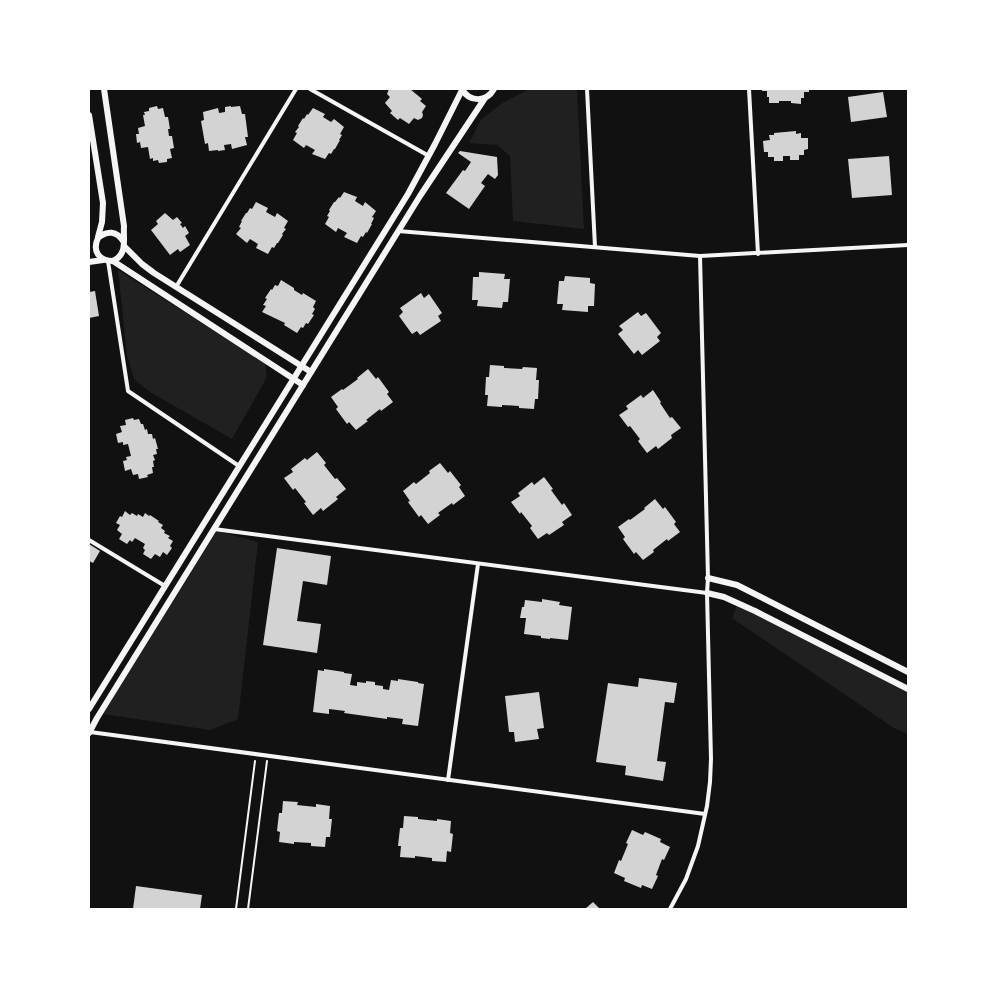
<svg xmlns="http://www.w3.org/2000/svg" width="997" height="998" viewBox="0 0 997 998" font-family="Commissioner,sans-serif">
  <rect width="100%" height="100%" fill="#111"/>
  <g fill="#202020">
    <path d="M529,89H577L584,229L513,221L510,156L497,145L469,143L481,120L501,104Z"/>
    <path d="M118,270L265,363L267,377L232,439L150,392L134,379L127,355Z"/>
    <path d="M217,531L258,542L238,719L210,730L103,714Z"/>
    <path d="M737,605L908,692V734L894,728L732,618Z"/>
  </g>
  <g fill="#d3d3d3">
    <path d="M389,89H410L422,99L420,101L426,106L422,112L423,115L422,118L418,120L414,118L409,124L400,118L398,120L390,113L392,111L385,103L390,97L387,94Z"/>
    <path d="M762,89H809V92H804V98H801V104L791,103V101H779V103H769V97H767V91H762Z"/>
    <path d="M883,92L887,117L851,122L848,97Z"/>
    <path d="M157,106L158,109L163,108L165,117H168L170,129H168L169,136H172L174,148L170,149L172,158L167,159V162L159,163L158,160L153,161V158L150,159L148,147L141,148L140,142L137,143L136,134H139L138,128L145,126L143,115H145L144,112L149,111V108Z"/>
    <path d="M231,106V107L240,106L242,114H245L248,137H245L247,145L232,149L231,144L224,145L225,150L218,151V150L209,151L208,143L205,144L201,121L204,120L203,112L218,108L219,113L225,112V107Z"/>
    <path d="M313,108L325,114L323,117L331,122L334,119L344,127L340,134L342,135L339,140H340L335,149H334L331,154L329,153L325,159L312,154L315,150L306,145L304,148L293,140L297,133L295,132L299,127L298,126L303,118L304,119L307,114L308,115Z"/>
    <path d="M796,131V134L801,133V138H808V149L804,150V155H799V160H790V156H783V161H774V157H768V152H764L763,141L770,140L769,135H774V133Z"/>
    <path d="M460,151L497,157L498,175L495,179L488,174L481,183L485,186L469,209L446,193L463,170L465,171L471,162L458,153Z"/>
    <path d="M889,156L892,195L852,198L848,159Z"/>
    <path d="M344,192L357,197L355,201L363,206L365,202L376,211L372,217L374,218L371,224H372L367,233L366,232L363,237L361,236L357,243L344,237L347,233L338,228L336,232L325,224L329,217L327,216L330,211L329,210L334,202H335L339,197L340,198Z"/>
    <path d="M256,202L268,208L266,212L275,217L277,213L288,221L284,228L286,229L282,234L283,235L278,243H277L274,248L272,247L268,254L256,248L258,244L250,239L247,243L236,234L241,228L239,227L242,221H241L246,213H247L250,208L252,209Z"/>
    <path d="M165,213L173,220L177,217L182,223L180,224L183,228L185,226L189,233L185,236L190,245L180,252L178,249L170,255L151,230L158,224L156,221Z"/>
    <path d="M479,272L505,274L504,279H510L508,302H503L502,308L477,306L478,300H472L473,277H479Z"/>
    <path d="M565,276L590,278V283L595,284L594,306H588V312L562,310L563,304H557L559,281H564Z"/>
    <path d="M281,280L294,288V290L302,295L303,293L316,301L313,307L315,309L312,314L314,315L308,324L306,323L303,328L301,327L297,333L284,325L285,323L262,312L266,306L263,305L267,299L265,298L271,289L272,290L275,285L278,286Z"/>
    <path d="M95,291L99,316L89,318V292Z"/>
    <path d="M421,293L424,298L429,294L442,313L438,316L441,321L420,335L417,331L412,334L399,316L403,312L400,308Z"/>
    <path d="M638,312L641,316L646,313L661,333L657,337L660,341L642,355L638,350L634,354L618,334L623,330L619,326Z"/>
    <path d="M490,365L504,366V368L522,369L523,367L537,368L536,380H539L538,399H535L534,409L519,408V406L502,405V407L487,406L488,395H485L486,377H489Z"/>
    <path d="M368,369L376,379L378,377L389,392L387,394L393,402L381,411L380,409L366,420L368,421L356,430L349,422L347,424L336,409L338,407L331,397L342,389L343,390L358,379L357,378Z"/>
    <path d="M653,390L661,402L660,403L670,418L672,417L681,428L671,435L672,438L658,449L656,446L647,453L638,441L640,439L630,426L628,427L619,415L628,409L626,406L641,395L643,398Z"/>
    <path d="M133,418L134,420L139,419L141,424H143L145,430L147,429L148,434H152L153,439L155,438L158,449H156L157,454L153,455L155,460L153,461L154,467H152L153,473L147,475L148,477L139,479L138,474L133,475L131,469L125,471L123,461L127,460L126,457L131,456L128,444L123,445V442L118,443L116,434L122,432L120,426L126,425L125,420Z"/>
    <path d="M317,452L326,463L324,465L335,479L337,478L346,489L336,497L338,499L323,511L321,508L313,515L304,503L306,502L295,488L293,490L284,478L293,472L291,469L305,458L307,460Z"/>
    <path d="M440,463L448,473L450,471L461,485L459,487L465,496L453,505L452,503L438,513L440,515L428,524L421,515L419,517L408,502L410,501L403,491L414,482L416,484L430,473L429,471Z"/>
    <path d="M544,477L553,489L551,490L562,505L564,503L572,515L562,522L564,525L549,535L547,533L538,539L530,528L532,526L521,512L520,514L511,502L520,496L518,493L532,482L534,485Z"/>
    <path d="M655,499L663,509L665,507L676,522L674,524L680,532L668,541L667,539L653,550L654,552L643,560L636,552L634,554L623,539L625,537L618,527L629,519L630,520L645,509L644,508Z"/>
    <path d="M125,511L130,515L132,513L137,516L138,514L143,517L145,513L149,516L150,515L159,521L158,522L163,525L161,528L165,531L164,533L170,536L168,538L173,541L170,546L172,548L167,555L163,552L160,557L155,554L151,559L143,554L145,550L143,548L145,544L135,538L132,542L130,540L127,544L119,539L122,534L117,530L120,525L116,523L120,516L122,517Z"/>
    <path d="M89,544L100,551L93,563L89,561Z"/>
    <path d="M277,548L331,556L327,585L303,581L297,621L321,624L317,653L263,645Z"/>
    <path d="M542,599L560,602L559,605L572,607L568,640L550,638V639L541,638V636L524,634L526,618H520L522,607H524L525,600L542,602Z"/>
    <path d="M324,669L344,672V673L352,674L350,685L357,686V682L366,683V681L375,682V685L383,686V689L389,690L391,680L398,681V679L418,682V683L424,684L418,726L402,724L403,719L387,717V719L344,713L345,711L329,709V714L313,712L318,670L324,671Z"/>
    <path d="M639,678L677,683L674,703L665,702L657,761L666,762L663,781L625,775L626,766L596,762L608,683L638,687Z"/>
    <path d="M539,692L544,728L537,729L539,739L515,742L514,732H509L505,696Z"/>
    <path d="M283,801L298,802L297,805L316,807V804L330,806L329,819H332L330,837H326L325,847L311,846V843L294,842V844L279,842L280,832L277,831L279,813H282Z"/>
    <path d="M404,816L418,817V819L437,821V819L451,821L450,833L453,834L451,852L447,851L446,862L432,861V858L415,856V858L400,857L401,846H398L400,828H403Z"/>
    <path d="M632,830L643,835L645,832L661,839L660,842L670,847L664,860L662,859L656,875L658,876L652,889L642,885L641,888L624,881L625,878L614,873L619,860L621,861L628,844L626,843Z"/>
    <path d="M136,886L202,895L200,909H133Z"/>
    <path d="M593,902L600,909H585Z"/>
  </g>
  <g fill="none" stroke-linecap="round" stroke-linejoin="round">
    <g stroke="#f5f5f5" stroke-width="2">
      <path d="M236,909L255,761"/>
      <path d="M248,909L267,761"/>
    </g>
    <g stroke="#f5f5f5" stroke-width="4">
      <path d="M310,89L429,156"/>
      <path d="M587,89L595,247"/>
      <path d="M749,89L758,254"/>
      <path d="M398,231L700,256L708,578L707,593L711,759L710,782L707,806L698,846L686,879L670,909"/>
      <path d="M700,256L908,245"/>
      <path d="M108,261L128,391L239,466"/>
      <path d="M176,287L296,89"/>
      <path d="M214,529L707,593"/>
      <path d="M89,540L165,586"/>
      <path d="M90,732L705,814"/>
      <path d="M448,780L478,564"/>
    </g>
    <g stroke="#f5f5f5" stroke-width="6">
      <path d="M104,89L124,226C123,240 128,254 113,261C99,261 92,251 98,238C107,230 117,231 123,241"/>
      <path d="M462,89C469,102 486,103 494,89"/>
      <path d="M89,115L103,203L102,222L98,237"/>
      <path d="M124,246L142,264L154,273L311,372"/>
      <path d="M113,261L303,385"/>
      <path d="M89,262L103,260"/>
      <path d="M708,578L737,585L908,672"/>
      <path d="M707,593L724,597L755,611L908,689"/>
      <path d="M89,709L408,194L435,144L462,90"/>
      <path d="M89,733L97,718L420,196L485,98"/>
    </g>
  </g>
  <rect width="997" height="998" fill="none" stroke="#ffffff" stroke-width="180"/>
</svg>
